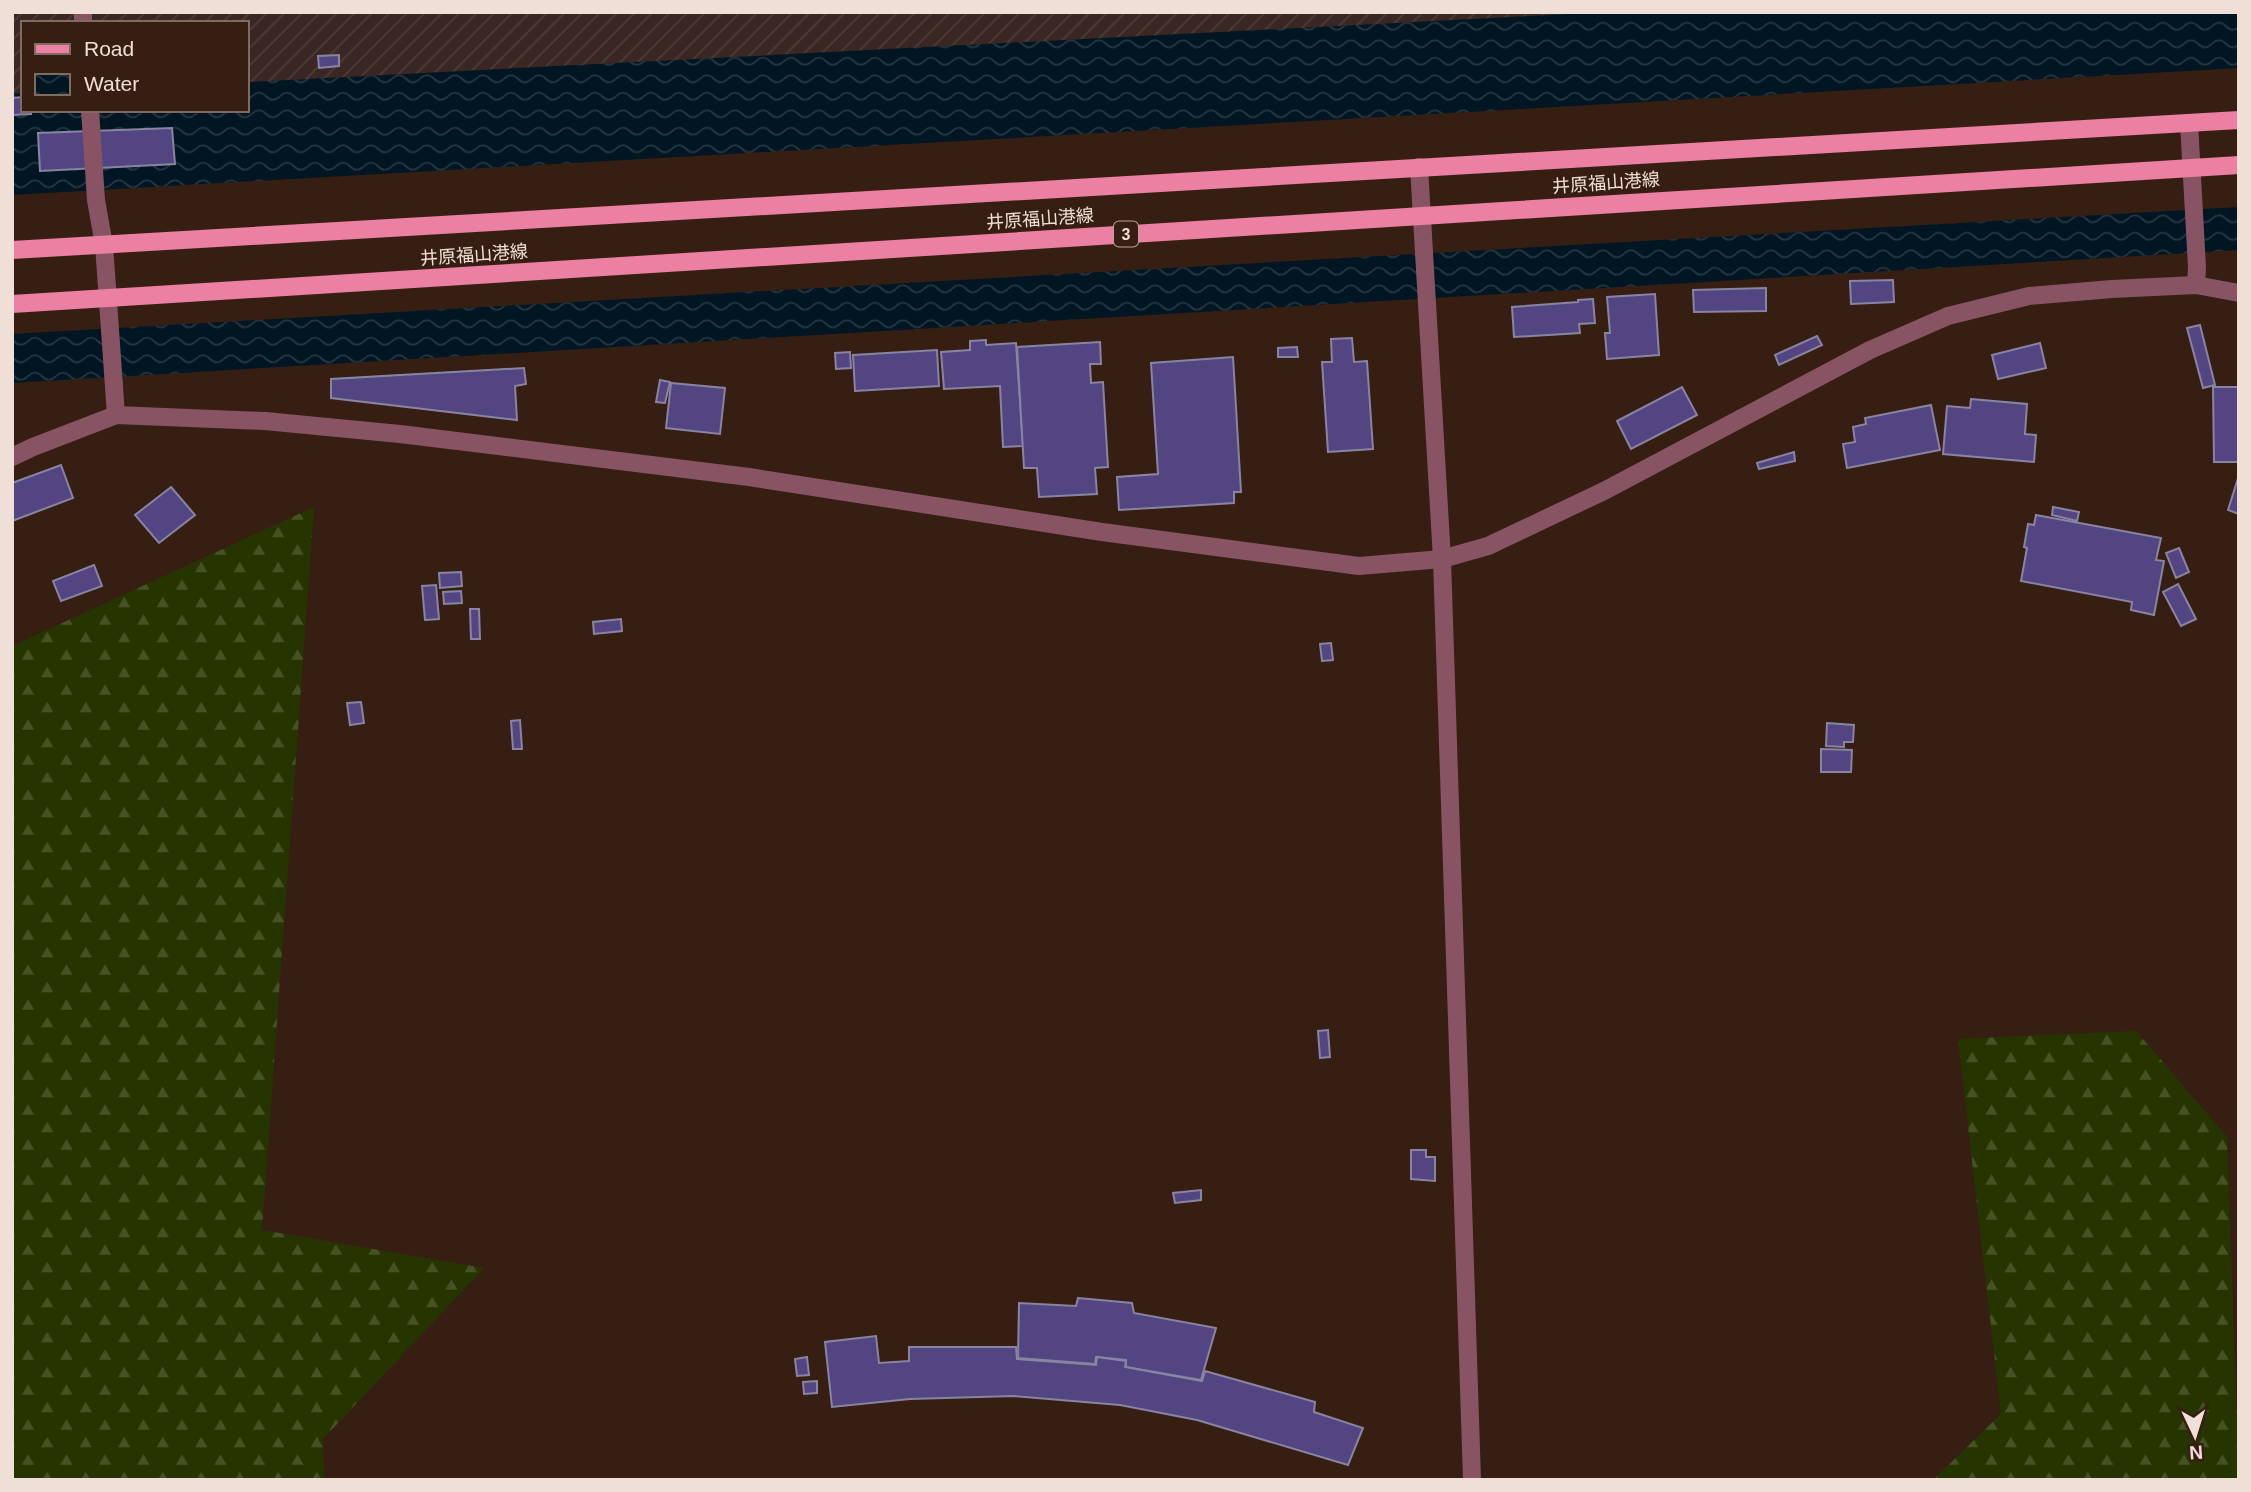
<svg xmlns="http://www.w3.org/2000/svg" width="2251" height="1492" viewBox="0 0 2251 1492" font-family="Arial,'Noto Sans JP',sans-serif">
  <defs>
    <pattern id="industrial-furrows" width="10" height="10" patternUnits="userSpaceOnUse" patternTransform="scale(1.75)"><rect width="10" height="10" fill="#3a2723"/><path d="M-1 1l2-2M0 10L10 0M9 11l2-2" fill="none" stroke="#4d3c38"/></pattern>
    <pattern id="forest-firs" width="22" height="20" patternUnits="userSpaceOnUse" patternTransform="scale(1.75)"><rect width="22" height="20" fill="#263500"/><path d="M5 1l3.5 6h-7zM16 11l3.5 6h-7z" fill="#465224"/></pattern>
    <pattern id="water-waves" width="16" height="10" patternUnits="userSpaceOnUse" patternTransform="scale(1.75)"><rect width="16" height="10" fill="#001623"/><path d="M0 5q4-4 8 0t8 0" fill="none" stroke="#263742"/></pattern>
  </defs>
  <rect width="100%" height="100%" fill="#361e12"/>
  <path fill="url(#industrial-furrows)" fill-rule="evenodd" d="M12,12H2092L12,129ZM23,23H247V110H23Z"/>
  <g fill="url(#forest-firs)">
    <path d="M314,507L262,1230L484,1268L323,1439L324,1480H12V646Z"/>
    <path d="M2136,1031L2227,1137L2239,1480H1933L2001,1414L1958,1039Z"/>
  </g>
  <g fill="url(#water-waves)">
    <path d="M1608,12H2239V68L12,195V94L23,93V110H247V82Z"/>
    <path d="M2239,207V250L12,383V334Z"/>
  </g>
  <g fill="#524582" stroke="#8884a1" stroke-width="2">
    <path d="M339,55V66L319,68L318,56Z"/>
    <path d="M23,97V110H31V114L12,115V98Z"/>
    <path d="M172,128L175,164L40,171L38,133Z"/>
    <path d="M1893,280L1894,302L1851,304L1850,281Z"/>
    <path d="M1766,288V311L1694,312L1693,290Z"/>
    <path d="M1655,294L1659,355L1607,359L1605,333H1610L1607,297Z"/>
    <path d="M1593,299L1595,323L1579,324L1580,333L1514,337L1512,307L1578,302V300Z"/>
    <path d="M2200,325L2215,385L2203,388L2187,328Z"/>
    <path d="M1817,336L1822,345L1779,365L1775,355Z"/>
    <path d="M1352,338L1354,362L1367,361L1373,449L1328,452L1322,362H1332L1331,339Z"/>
    <path d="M986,340V345L1016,343L1023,446L1003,447L1000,386L944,389L941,352L970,350V341Z"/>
    <path d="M1100,342L1101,364H1090L1091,383L1103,382L1108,467L1095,468L1097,494L1039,497L1037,468H1024L1017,347Z"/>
    <path d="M2040,343L2046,368L1998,379L1992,355Z"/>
    <path d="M1297,347L1298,357H1278V348Z"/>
    <path d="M937,350L939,386L855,391L853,355Z"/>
    <path d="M850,352L851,368L836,369L835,353Z"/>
    <path d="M1233,357L1241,492H1234V503L1119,510L1117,477L1158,474L1151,363Z"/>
    <path d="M524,368L526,384L515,386L517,420L331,398V379Z"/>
    <path d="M660,380L670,382L665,403L656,402Z"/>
    <path d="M671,383L725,388L720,434L666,428Z"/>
    <path d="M1682,387L1697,415L1631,449L1617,421Z"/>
    <path d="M2213,387H2239V462H2214Z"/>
    <path d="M1971,399L2027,404L2025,434L2036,435L2034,462L1943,454L1947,406L1970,408Z"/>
    <path d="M1931,405L1940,450L1847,468L1843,444L1855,442L1853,427L1866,424L1865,418Z"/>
    <path d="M1794,452L1795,461L1759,469L1757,463Z"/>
    <path d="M61,465L73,498L12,521V483Z"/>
    <path d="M2239,475V514L2228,510Z"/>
    <path d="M171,487L195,515L159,543L135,515Z"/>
    <path d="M2053,507L2079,512L2077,521L2052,515Z"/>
    <path d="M2036,515L2161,538L2156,560L2164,561L2154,615L2131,610L2132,602L2021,581L2027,548L2024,547L2028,524L2034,525Z"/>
    <path d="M2179,548L2189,572L2176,578L2166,553Z"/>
    <path d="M94,565L102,586L61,601L53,581Z"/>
    <path d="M461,572L462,586L440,588L439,573Z"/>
    <path d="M2178,584L2196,619L2181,626L2163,592Z"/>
    <path d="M436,585L439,619L425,620L422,586Z"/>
    <path d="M461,591L462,603L444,604L443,592Z"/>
    <path d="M470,609H479L480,639H471Z"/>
    <path d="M621,619L622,631L594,634L593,622Z"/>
    <path d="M1331,643L1333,660L1322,661L1320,644Z"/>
    <path d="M361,702L364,723L350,725L347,703Z"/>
    <path d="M520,720L522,749H513L511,721Z"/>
    <path d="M1827,723L1854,725L1853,742H1844V747L1826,746Z"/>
    <path d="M1821,749L1852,750L1851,772H1821Z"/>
    <path d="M1328,1030L1330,1057L1320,1058L1318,1031Z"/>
    <path d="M1411,1150H1426V1157H1435V1181L1411,1179Z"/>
    <path d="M1201,1190V1200L1175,1203L1173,1193Z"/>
    <path d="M1078,1298L1132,1303L1134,1313L1216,1328L1201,1380L1126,1367V1360L1096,1357L1095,1364L1018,1358L1019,1303L1076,1306Z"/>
    <path d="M876,1336L879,1363L909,1361V1347H1016L1017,1359L1096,1365L1097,1357L1126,1361L1125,1367L1202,1381L1205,1371L1315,1402L1314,1412L1363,1428L1348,1465L1197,1420L1120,1405L1014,1396L910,1399L832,1407L825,1342Z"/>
    <path d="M807,1357L809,1375L797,1376L795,1359Z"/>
    <path d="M817,1381V1393L804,1394L803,1382Z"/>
  </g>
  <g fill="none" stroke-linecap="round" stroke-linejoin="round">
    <g stroke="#885464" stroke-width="18">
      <path d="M83,12V23"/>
      <path d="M90,110L96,200L104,245L116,415"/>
      <path d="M2189,123L2197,267L2196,285"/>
      <path d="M1419,167L1442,559L1472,1480"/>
      <path d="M12,457L33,447L116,415L265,421L400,434L749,477L1102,532L1359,566L1442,559L1488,546L1604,491L1870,350L1948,316L2029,296L2112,289L2196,285L2239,293"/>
    </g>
    <g stroke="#eb80a2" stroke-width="18">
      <path d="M12,250L2239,120"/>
      <path d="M12,304L2239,165"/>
    </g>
  </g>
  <g text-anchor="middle" stroke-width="5" stroke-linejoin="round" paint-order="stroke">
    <rect fill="#361e12" stroke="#b8a59c" stroke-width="2" x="1114" y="221.5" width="24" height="25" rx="5"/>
    <g font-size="16" font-weight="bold" fill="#f0dfd7">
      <text x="1126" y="240">3</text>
    </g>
    <g font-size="18" fill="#f0dfd7" stroke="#361e12">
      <text transform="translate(1606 183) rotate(-4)" y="6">井原福山港線</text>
      <text transform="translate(1040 219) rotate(-4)" y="6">井原福山港線</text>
      <text transform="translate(474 255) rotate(-4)" y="6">井原福山港線</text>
    </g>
  </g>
  <rect width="2251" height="1492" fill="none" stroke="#f0dfd7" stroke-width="28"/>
  <rect x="21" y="21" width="228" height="91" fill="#361e12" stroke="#806b61" stroke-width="2"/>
  <rect x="35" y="44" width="35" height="10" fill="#eb80a2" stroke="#806b61" stroke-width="2"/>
  <text x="84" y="56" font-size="21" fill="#f0dfd7">Road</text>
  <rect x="35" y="74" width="35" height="21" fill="url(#water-waves)" stroke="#806b61" stroke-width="2"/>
  <text x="84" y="91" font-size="21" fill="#f0dfd7">Water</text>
  <g transform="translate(2195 1436) rotate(176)" stroke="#361e12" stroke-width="5" paint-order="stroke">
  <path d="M0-5L12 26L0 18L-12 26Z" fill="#f0dfd7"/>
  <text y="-10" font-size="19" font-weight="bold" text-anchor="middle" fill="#f0dfd7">N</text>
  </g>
</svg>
